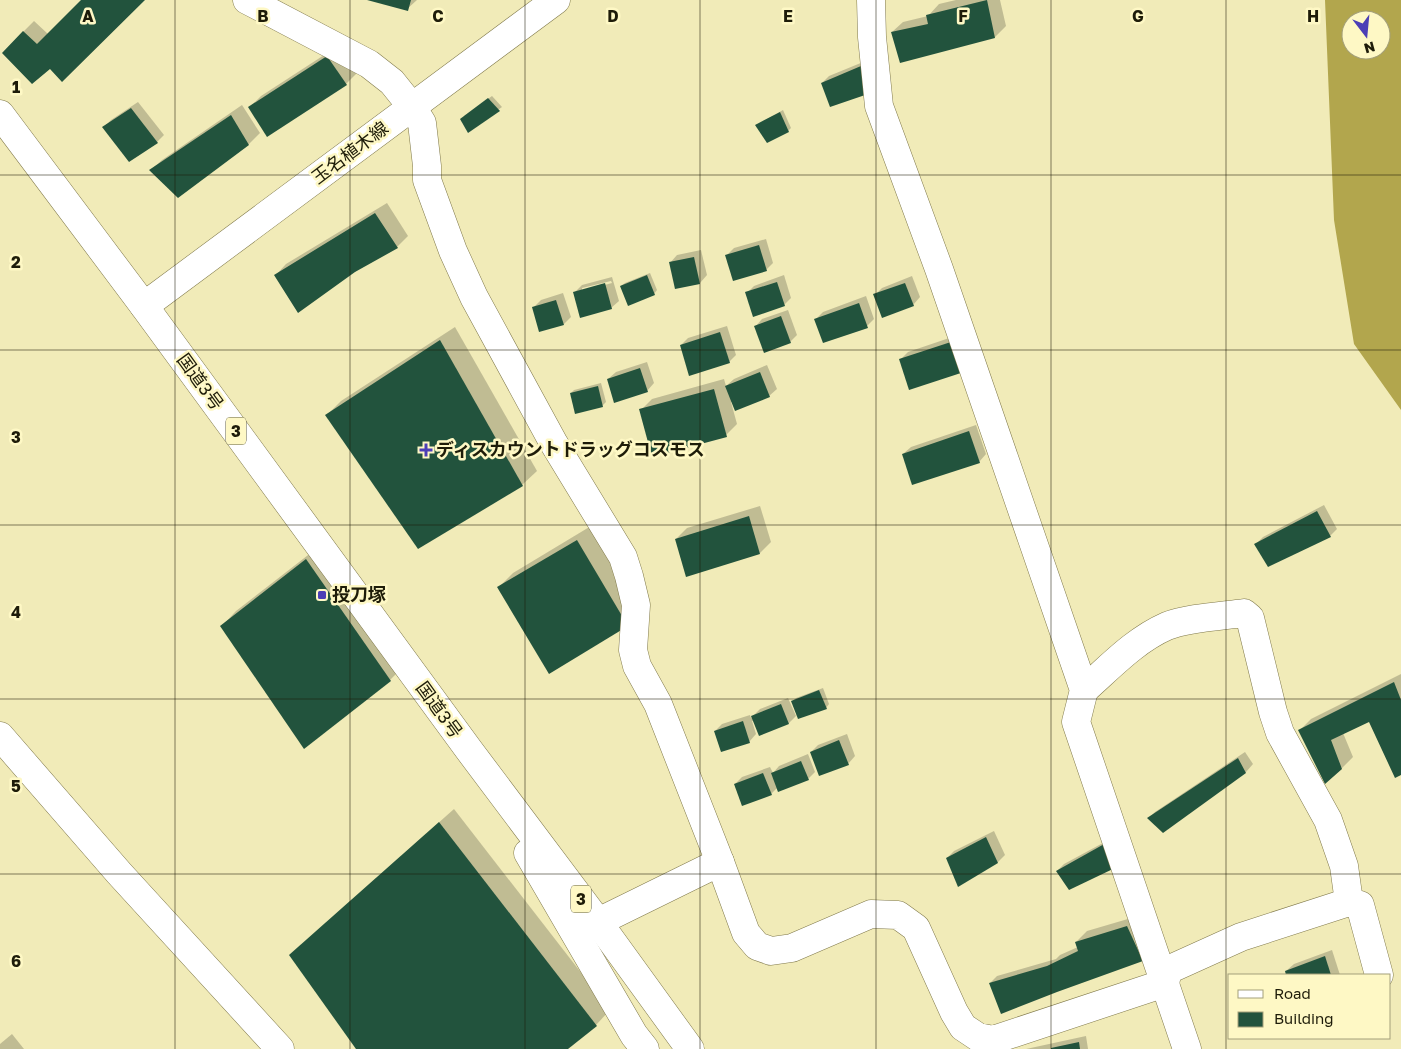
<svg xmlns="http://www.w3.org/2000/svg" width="1401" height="1049" viewBox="0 0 1401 1049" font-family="'Golos Text','Noto Sans JP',sans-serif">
  <rect width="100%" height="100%" fill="#f1ebb8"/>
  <path fill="#b2a64d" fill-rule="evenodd" d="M1325,0H1401V410L1354,344L1334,220ZM1351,20H1381V50H1351Z"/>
  <g fill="#0003" fill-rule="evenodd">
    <path d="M82,0H143L62,80L23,32L34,21L48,34Z"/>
    <path d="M370,0H417L407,9Z"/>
    <path d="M956,0H1000L1006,26L995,37L901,61L892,32L903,22L928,16L939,4Z"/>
    <path d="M338,46L357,73L346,84L250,107L261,96Z"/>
    <path d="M868,60L875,85L822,83L829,76Z"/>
    <path d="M492,96L502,107L468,132L464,116Z"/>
    <path d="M138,102L164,135L157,142L129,160L104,127L111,120Z"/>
    <path d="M242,105L260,133L249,144L179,196L151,170L162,160Z"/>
    <path d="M783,110L791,128L788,131L757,125Z"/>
    <path d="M387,203L408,236L397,247L354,271L276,275L286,264Z"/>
    <path d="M766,239L773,263L766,270L727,255L734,248Z"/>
    <path d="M701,250L707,275L700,283L670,263L677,255Z"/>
    <path d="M650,273L657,290L654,294L621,286L625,283Z"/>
    <path d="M784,275L791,298L784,305L747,293L754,286Z"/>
    <path d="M912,276L920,297L913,305L875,295L882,288Z"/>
    <path d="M612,277L619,301L611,308L575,292L582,285ZM611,281L612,283L582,291V288Z"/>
    <path d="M563,293L571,317L564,324L533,308L541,300Z"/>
    <path d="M866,296L874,319L867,326L816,319L823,312Z"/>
    <path d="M788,310L797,335L790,342L755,327L762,319Z"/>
    <path d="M727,326L736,355L729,362L681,345L688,338Z"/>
    <path d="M455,327L537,471L522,485L327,415L341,401Z"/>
    <path d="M964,333L974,363L901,359L908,352Z"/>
    <path d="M647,362L654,383L647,391L608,379L616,372Z"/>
    <path d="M767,365L777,389L769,396L731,402L737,424L726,435L641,410L652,399L724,379L726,386L734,379Z"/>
    <path d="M601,383L606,402L602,406L571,393L574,390Z"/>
    <path d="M976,425L986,454L979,462L903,454L911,447Z"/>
    <path d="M1324,505L1337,529L1330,536L1256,544L1263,537Z"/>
    <path d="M760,506L771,542L760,553L676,539L687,528Z"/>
    <path d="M591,526L642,611L549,672L498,588L513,573Z"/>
    <path d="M321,545L404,666L390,680L222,626L236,611Z"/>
    <path d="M1401,674V774L1370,721L1343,733L1353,757L1342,768L1300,730L1311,719Z"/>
    <path d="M823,688L829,704L826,708L793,701L796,698Z"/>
    <path d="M788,698L796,716L789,723L752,721L756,734L749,742L715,731L722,724L750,715L751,718L760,709Z"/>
    <path d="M847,734L855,756L848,764L811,752L818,745Z"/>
    <path d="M1245,752L1253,764L1246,772L1163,832L1149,818L1155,812Z"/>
    <path d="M808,754L815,772L808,779L778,787L771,794L735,784L742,777L770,767L773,773L779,766Z"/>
    <path d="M454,809L610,1010L596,1025L566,1049H358L290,955Z"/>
    <path d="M994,831L1005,855L998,862L958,885L947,858L954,851Z"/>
    <path d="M1114,837L1122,859L1057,871L1064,864Z"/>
    <path d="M1138,916L1142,960L990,983L997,976L1056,959L1060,955L1078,947L1076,942L1087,931Z"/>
    <path d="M1332,950L1340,975H1287L1286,971L1294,964Z"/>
    <path d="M12,1034L24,1049H0V1044Z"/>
    <path d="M1086,1036L1088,1049H1026Z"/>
  </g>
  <g fill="#22533d">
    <path d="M81,0H145L62,82L50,69L32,84L2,53L23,31L37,44Z"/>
    <path d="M367,0H411L408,11Z"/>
    <path d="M987,0L995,38L900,63L891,32L928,24L926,15Z"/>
    <path d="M327,56L347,85L267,137L248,107Z"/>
    <path d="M861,66L868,94L830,107L821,83Z"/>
    <path d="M488,98L500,111L468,133L460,119Z"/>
    <path d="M131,108L158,143L129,162L102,127Z"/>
    <path d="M780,112L789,132L767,143L755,125Z"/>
    <path d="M231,115L249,145L178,198L149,170Z"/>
    <path d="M375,213L398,248L355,272L298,313L274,275Z"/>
    <path d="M759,245L767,271L733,281L725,255Z"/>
    <path d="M694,257L700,284L675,289L669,262Z"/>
    <path d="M647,275L655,295L628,306L620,286Z"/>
    <path d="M777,282L785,306L753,317L745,292Z"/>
    <path d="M605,283L612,309L580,318L573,292Z"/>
    <path d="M905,283L914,306L882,318L873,294Z"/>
    <path d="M556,300L564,325L539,332L532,307Z"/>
    <path d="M859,303L868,328L823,343L814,319Z"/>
    <path d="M781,316L791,343L764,353L754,326Z"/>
    <path d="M720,332L730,363L689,376L680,345Z"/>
    <path d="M440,340L523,486L418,549L325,415Z"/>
    <path d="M957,340L967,371L909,390L899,359Z"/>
    <path d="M640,368L648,392L614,403L607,379Z"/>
    <path d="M760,372L770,397L735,411L725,386Z"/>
    <path d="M598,386L603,407L575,414L570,393Z"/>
    <path d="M714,389L727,437L652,457L639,409Z"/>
    <path d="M969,431L980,463L912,485L902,454Z"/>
    <path d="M1317,511L1331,537L1268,567L1254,544Z"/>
    <path d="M749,516L760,554L686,577L675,539Z"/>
    <path d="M577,540L628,626L549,674L497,587Z"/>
    <path d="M306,559L391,681L304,749L220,626Z"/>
    <path d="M1394,682L1401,700V775L1395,778L1369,722L1331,740L1342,769L1325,784L1298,730Z"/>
    <path d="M819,690L827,709L798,719L791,701Z"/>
    <path d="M781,704L789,724L759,736L751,716Z"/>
    <path d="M743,721L750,743L721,752L714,731Z"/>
    <path d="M839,740L849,765L819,776L810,752Z"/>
    <path d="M1238,758L1246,773L1163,833L1147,818Z"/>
    <path d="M801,761L809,780L778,792L771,773Z"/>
    <path d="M763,773L772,795L742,806L734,784Z"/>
    <path d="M439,822L597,1026L568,1049H356L289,955Z"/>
    <path d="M986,837L998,863L958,887L946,858Z"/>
    <path d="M1106,843L1115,868L1069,890L1056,871Z"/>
    <path d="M1127,926L1143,961L1057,992L1001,1014L989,983L1047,966L1078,951L1075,942Z"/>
    <path d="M1325,956L1331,975H1286L1285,971Z"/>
    <path d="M1079,1042L1080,1049H1051V1048Z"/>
  </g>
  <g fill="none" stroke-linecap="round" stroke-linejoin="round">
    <g stroke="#817a4c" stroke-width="29">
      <g id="minor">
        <path d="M247,0L369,64L392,82L412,107L422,123L427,166V180L453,251L474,297L553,442L623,557L629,576L636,605L633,650L637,666L658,704L720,862"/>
        <path d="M871,0L872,37L879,106L939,269L1084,690L1076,722L1187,1049"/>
        <path d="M1084,690C1110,667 1135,640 1167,626C1187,618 1222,616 1244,613L1250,618L1273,712L1280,733L1328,820L1344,866L1349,902"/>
        <path d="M0,736L119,873L280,1049"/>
        <path d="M598,922L720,862L746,933L757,946L771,951L792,948L871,914L898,915L916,928L954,1012L963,1027L978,1037L993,1040L1165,983"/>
        <path d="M1165,983L1168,970L1241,937L1349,902L1360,905L1379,975"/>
      </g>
    </g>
    <g stroke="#817a4c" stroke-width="29">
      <path id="major" d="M144,306L556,0"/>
    </g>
    <g stroke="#817a4c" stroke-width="29">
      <g id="highway">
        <path d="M0,114L144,306L469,750L598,922L690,1049"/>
        <path d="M528,853L634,1035L645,1049"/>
      </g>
    </g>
    <use href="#minor" stroke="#fff" stroke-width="28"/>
    <use href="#major" stroke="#fff" stroke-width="28"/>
    <use href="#highway" stroke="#fff" stroke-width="28"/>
  </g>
  <path fill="none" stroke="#1e1c09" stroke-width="1" stroke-opacity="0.55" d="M175,0V1049M350,0V1049M525,0V1049M700,0V1049M876,0V1049M1051,0V1049M1226,0V1049M0,175H1401M0,350H1401M0,525H1401M0,699H1401M0,874H1401"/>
  <g fill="#4c3fb6" stroke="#fef8c5" stroke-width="2">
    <path d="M423.5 442.5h5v5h5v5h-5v5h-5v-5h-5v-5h5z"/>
    <rect x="317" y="590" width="10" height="10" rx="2.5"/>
  </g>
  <g text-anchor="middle" stroke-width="5" stroke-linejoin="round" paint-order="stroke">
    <g fill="#fef8c5" stroke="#615e41" stroke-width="1">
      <rect x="226" y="417.5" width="20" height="27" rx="4"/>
      <rect x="571" y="885.5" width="20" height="27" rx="4"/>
    </g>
    <g font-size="16" font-weight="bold" fill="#1e1c09">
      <text x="236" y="437">3</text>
      <text x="581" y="905">3</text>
    </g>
    <g font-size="18" fill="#1e1c09" stroke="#fef8c5">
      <text transform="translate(350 153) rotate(-37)" y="6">玉名植木線</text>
      <text transform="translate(200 382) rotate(54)" y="6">国道3号</text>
      <text transform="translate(439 710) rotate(54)" y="6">国道3号</text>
    </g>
    <g font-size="18" font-weight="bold" fill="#1e1c09" stroke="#fef8c5" text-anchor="start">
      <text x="436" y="456">ディスカウントドラッグコスモス</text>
      <text x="332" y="601">投刀塚</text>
    </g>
  </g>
  <g font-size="16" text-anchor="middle" font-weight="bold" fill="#1e1c09" stroke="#fef8c5" stroke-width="5" stroke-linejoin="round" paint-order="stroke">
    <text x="88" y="22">A</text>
    <text x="263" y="22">B</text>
    <text x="438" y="22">C</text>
    <text x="613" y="22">D</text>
    <text x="788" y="22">E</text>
    <text x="963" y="22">F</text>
    <text x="1138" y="22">G</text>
    <text x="1313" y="22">H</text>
    <text x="16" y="93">1</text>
    <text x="16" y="268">2</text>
    <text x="16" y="443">3</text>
    <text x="16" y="618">4</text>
    <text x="16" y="792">5</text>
    <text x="16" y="967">6</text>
  </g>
  <rect x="1228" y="974" width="162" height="65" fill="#fef8c5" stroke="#a4a07a"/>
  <rect x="1238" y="990" width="25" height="8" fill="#ffffff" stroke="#a4a07a"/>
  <text x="1274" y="999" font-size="15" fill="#1e1c09">Road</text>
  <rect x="1238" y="1012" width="25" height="15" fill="#22533d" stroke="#a4a07a"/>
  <text x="1274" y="1024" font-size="15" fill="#1e1c09">Building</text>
  <g transform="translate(1366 35) rotate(164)"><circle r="24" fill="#fef8c5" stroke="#a4a07a"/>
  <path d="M0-4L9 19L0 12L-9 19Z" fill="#4c3fb6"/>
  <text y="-8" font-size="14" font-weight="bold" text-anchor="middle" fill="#1e1c09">N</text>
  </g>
</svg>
